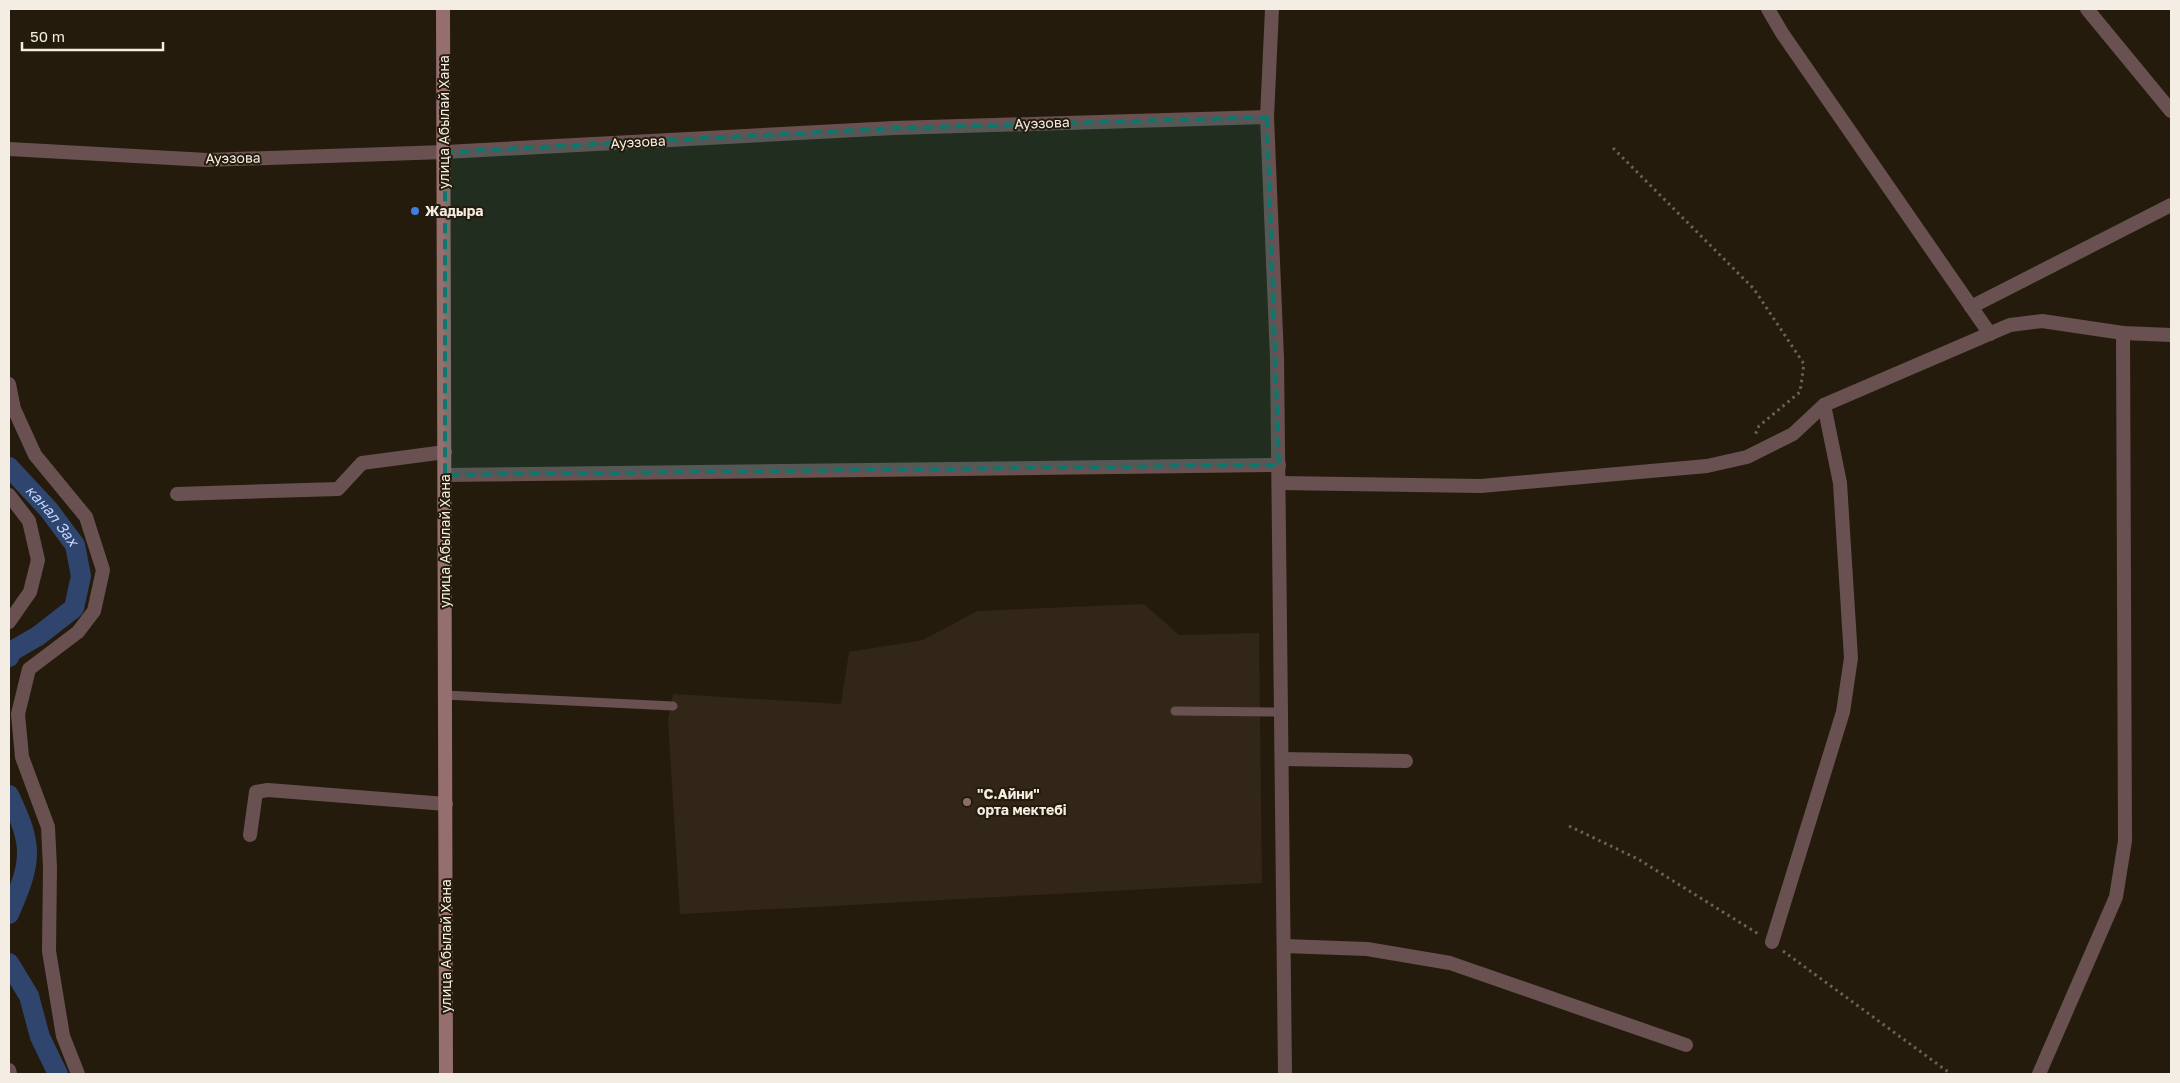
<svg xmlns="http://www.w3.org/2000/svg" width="2180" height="1083" viewBox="0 0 2180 1083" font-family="'Golos Text',sans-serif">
  <rect width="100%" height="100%" fill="#251b0c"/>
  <path fill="#312617" d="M1144,604L1179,635L1259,633L1262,883L680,914L668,721L673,694L841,704L849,652L923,640L977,611Z"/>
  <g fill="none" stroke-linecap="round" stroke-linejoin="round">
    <g stroke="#2f456d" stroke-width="20">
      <path id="s1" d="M9,467L49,510L75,545L81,576L74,608L38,636L12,651L9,657"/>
      <path d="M9,795C34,847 32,861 9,914"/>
      <path d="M9,963L29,996L40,1037L58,1074"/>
    </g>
    <g stroke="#6b6254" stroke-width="3" stroke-dasharray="2.5 4" stroke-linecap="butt">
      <path d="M1613,148L1754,289L1804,364L1800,392L1759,426L1755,435"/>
      <path d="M1569,826L1638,859L1760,935"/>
      <path d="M1783,951L1951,1074"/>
    </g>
    <g stroke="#695151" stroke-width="9">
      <path d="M445,695L673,706"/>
      <path d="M1175,711L1281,712"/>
    </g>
    <g stroke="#695151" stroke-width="14">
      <path d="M1272,9L1267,117L1277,358L1285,1074"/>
      <path d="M1768,9L1782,33L1990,334"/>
      <path d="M2087,9L2171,111"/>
      <path d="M9,149L207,160L445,152L894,128L1267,117"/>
      <path d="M1971,307L2171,205"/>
      <path d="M9,384L14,409L35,455L86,517L103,570L94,611L78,632L29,669L18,714L22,757L48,827L50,868L49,951L63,1036L78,1074"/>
      <path d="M445,475L1279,465"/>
      <path d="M1279,483L1481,486L1707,466L1747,457L1793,434L1824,405L2010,325L2042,321L2123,333L2171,335"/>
      <path d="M177,494L338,489L362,463L445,452"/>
      <path d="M9,495L29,521L38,560L30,592L9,622"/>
      <path d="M1282,759L1406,761"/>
      <path d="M250,835L256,792L268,790L446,804"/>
      <path d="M1772,942L1843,712L1851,658L1840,483L1824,405"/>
      <path d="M1284,946L1367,949L1450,963L1686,1045"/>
      <path d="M9,1070L10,1074"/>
      <path d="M2039,1074L2116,897L2125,841L2123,333"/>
    </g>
    <path stroke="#956e6e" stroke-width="14" d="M443,9L446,1074"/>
  </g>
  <path fill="#0f766e" fill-opacity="0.2" stroke="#0f766e" stroke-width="4" stroke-dasharray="10 6" stroke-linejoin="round" d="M1267,117L1279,465L445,475V152L894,128Z"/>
  <circle fill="#3f7fe0" stroke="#251b0c" stroke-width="2" cx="415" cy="211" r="5"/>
  <circle fill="#8d6e63" stroke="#251b0c" stroke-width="2" cx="967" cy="802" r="5"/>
  <g text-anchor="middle" stroke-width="4" stroke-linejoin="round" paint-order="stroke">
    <g font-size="14" fill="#f4ede3" stroke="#251b0c">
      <text transform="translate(444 122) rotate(-90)" y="5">улица Абылай Хана</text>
      <text transform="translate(1042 123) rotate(-2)" y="5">Ауэзова</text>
      <text transform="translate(638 142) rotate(-3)" y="5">Ауэзова</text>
      <text transform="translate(233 158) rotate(-1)" y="5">Ауэзова</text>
      <text transform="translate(445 541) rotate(-90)" y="5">улица Абылай Хана</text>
      <text transform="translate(446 946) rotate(-90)" y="5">улица Абылай Хана</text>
    </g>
    <g font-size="14" font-weight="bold" fill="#f4ede3" stroke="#251b0c" text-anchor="start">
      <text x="425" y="216">Жадыра</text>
      <text x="977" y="799">"С.Айни"<tspan x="977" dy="16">орта мектебі</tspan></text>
    </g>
    <g font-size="15" font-style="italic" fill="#bfd6ff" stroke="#251b0c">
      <text dy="5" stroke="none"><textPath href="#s1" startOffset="65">канал Зах</textPath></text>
    </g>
  </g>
  <rect width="2180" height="1083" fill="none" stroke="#f4ede3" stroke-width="20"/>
  <path d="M22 42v8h141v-8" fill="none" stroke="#f4ede3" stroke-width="2.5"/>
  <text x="30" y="42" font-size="15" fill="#f4ede3" stroke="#251b0c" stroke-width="4" paint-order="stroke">50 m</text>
</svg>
